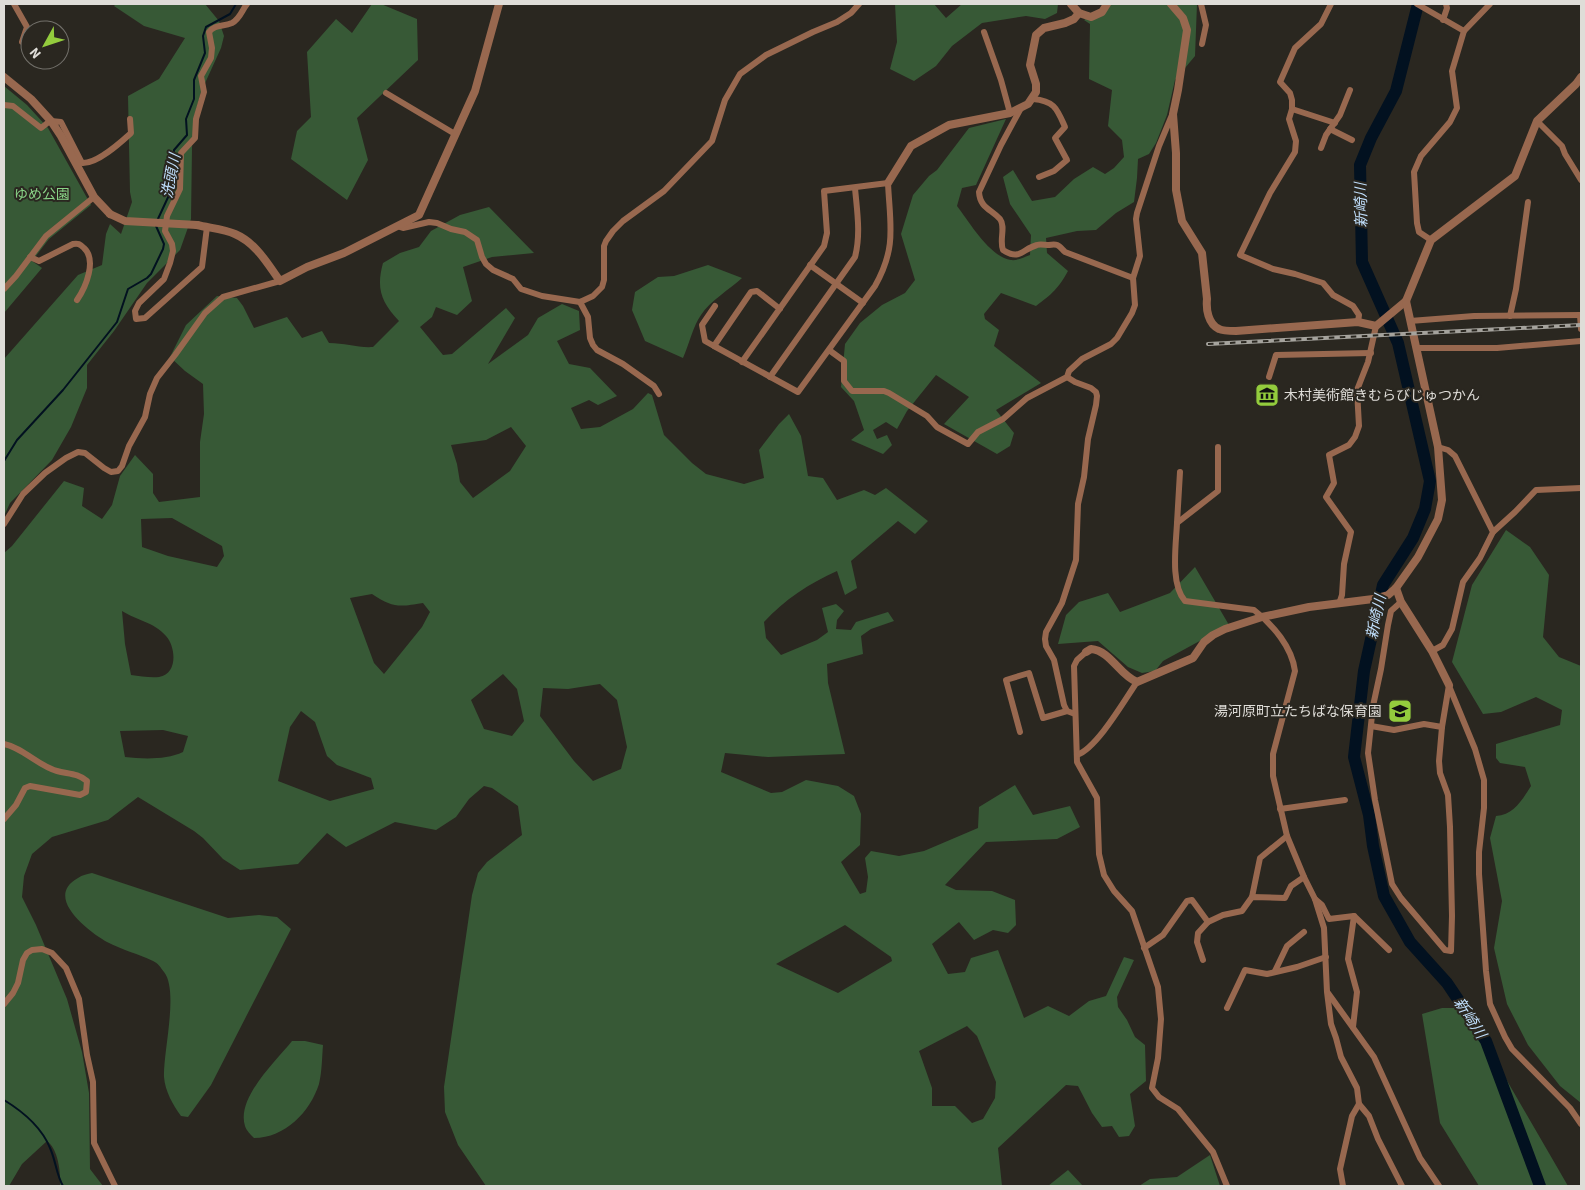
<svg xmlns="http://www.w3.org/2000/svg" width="1585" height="1190" viewBox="0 0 1585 1190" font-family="'Source Sans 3','Noto Sans JP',sans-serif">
  <rect width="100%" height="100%" fill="#2a2720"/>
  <g fill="#375936" fill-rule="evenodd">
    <path d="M116,4H205L219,21L224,36L221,48L201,92L194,117L192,148L191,219L180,250L147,283L114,331L87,365V388L71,427L52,460L10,503L4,516V359L78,275L102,265L106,234L110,224L121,234L132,202L130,192L128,96L159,79L185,38L144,26L114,6Z"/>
    <path d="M372,4H381L417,19L418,60L357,118L368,160L347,200L291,159L297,131L311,117L307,52L336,19L352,33Z"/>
    <path d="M895,4H934L946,18L962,4H1058L1057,13L1045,19L1026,16L982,23L952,46L936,66L914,81L890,69L897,42Z"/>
    <path d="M1107,4H1197L1195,56L1175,80L1167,115L1156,143L1149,154L1138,159L1137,178L1134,202L1116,213L1096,230L1077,231L1046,238L1047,253L1068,271C1058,289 1052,294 1036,306L1001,293L984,314L985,319L999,330L994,346L1041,383L996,410L1014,433L1010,446L997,454L944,424L969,397L936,375L907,411L897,429L886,422L873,430L877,439L887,435L892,445L883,454L851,440L864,430L854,401L841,387L845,344L860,323L882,305L905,293L915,280L901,234L913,195L929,176L937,170L969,128L1006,119L976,185L962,188L957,206C970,223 990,257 1011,260C1017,261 1024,257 1030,255L1031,235L1010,204L1003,177L1013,170L1032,201L1055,197L1074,179L1093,167L1105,174L1114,168L1124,157L1122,140L1108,126L1112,90L1089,79L1090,24L1084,20Z"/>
    <path d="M4,86L27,105L48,128L91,205L49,239L32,261L42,268L4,313Z"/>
    <path d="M489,207L534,253L492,257L463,267L472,301L457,315L436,307L432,317L420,327L443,355L452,354L506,308L515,318L488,364L528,335L538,318L562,304L579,311L580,330L557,341L569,364L590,368L617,396L598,405L589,400L571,408L581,429L600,427L633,409L648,393L652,395L664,435L692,463L706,474L744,484L764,478L759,450L779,424L789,414L801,436L808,476L823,478L837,500L864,490L875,495L886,488L928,521L915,534L898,521L851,561L857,588L845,595L837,571C810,583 784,600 764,622L766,638L781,655L817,640L828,632L822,608L836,604L844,611L837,620L836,629L851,630L856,622L888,612L894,621L871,629L861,636L863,654L827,664L828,683L845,754L768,757L725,753L721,772L771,793L782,792L806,780L838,786L854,796L861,814L860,845L841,862L860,894L866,892L868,877L865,858L871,851L899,856L924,851L978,828L979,807L1015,785L1033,815L1070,806L1080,827L1057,839L986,842L945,885L956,890L992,891L1015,900L1016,925L1008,933L993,930L974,940L959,922L932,944L948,974L965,972L971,958L998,950L1024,1018L1048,1006L1069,1016L1089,1001L1106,996L1124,957L1134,960L1117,997L1118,1007L1127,1020L1135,1037L1145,1045L1146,1081L1130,1094L1135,1126L1129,1136L1119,1137L1112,1126L1102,1127L1092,1113L1078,1086L1066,1085L998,1148L1002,1186H486L458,1145L445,1112L444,1087L472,895L478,873L487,862L522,835L518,806L492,788L484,786L469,799L456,817L436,830L395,822L346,847L327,833L298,864L240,870L223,859L203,838L194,831L138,797L108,820L52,837L32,854L24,876L22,897L36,925L67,999L82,1052L89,1093L90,1169L103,1186H60C61,1172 58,1149 47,1141L22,1164L9,1186H4V553L12,546L64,481L84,488L82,506L102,519L112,505L120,476L135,455L153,474V493L159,502L200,497V442L204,414L203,384L185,371L170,357L186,325L217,296L237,298L243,306L254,328L287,317L302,338L322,331L329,343C345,343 358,348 373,347L399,321C381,302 376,288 383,263L400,253L419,247L431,231L460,215ZM511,427L526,446L510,471L473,498L460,482L457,464L451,445L486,440ZM172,518L222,546L224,556L217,567L168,556L142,547L141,519ZM372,594C393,608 399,607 423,603L430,612L422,627L384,674L374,663L350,598ZM122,611C136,620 154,622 166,636C176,647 178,674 159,677C150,678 140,676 131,675L125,644ZM503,674L517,689L524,721L512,736L484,729L471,700ZM600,684L617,700L627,747L621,769L593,781L574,761L540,716L543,688L568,689ZM301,711L315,722L327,756L337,765L371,778L374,789L330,801L278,781L290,727ZM163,730L188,736L183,752C166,760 143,759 125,757L120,731ZM845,925L891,957L892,961L838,993L776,964ZM967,1026L977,1036L996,1082L995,1098L983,1119L972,1123L955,1106H932V1088L919,1051Z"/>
    <path d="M708,265L742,278C730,289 710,301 701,315C693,326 689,345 683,358L645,341L632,310L635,292L658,277L674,276Z"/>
    <path d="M1506,530L1530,547L1549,575L1543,637L1559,657L1581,666V1103L1560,1086L1528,1045L1507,1004L1494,948L1502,901L1490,838L1496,816C1514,815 1522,800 1531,786L1525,767L1500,763L1496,758V744L1560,725L1562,710L1536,697L1501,712L1483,714L1452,662L1472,585Z"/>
    <path d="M1195,567L1229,625L1163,661L1155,671L1142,673L1128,667L1098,641L1058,644L1066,615L1079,602L1108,593L1120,612L1170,593Z"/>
    <path d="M92,873L228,918L259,915L277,917L291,929L211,1085L188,1117L181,1116C173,1105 165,1091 164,1077C163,1052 179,991 164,972C161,968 158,963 153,961C139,954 122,950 107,942C89,932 43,897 78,878C82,875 88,874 92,873Z"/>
    <path d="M1442,1008H1459L1492,1049L1506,1079L1568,1186H1479L1440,1123L1422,1014Z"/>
    <path d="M292,1041H305L323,1045C322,1057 322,1072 319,1084C310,1112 285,1138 254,1138C251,1135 246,1130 245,1126C236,1098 276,1061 292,1041Z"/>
    <path d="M1210,1155L1220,1186H1139L1150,1179L1177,1177Z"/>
    <path d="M1068,1170L1083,1186H1048Z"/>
  </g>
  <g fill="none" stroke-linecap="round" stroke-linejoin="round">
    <g stroke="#021120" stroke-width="2">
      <path d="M157,221L170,193L174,150L187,135L186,119L194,99V80L205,53L203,36L206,27L230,14L236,4"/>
      <path d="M4,461L17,440L63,390L117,322L128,289L147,278L151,274L163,249L164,244L156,226"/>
      <path d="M4,1100C22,1111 42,1128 50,1148C56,1161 56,1174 63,1186"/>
    </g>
    <path stroke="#021120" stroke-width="12" d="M1418,4L1396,91L1371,138L1360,165L1362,262L1398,343L1430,481L1425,509L1413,538L1383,585L1364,671L1354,757L1369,815L1373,846L1384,896L1410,942L1447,983L1486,1041L1540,1186"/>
    <g stroke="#98684f" stroke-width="6">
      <path d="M14,4L27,27L22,42"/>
      <path d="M1201,4L1206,25L1202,44"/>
      <path d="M1331,4L1321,24L1295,48L1280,82L1290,93L1292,100V109L1289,119L1296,141L1295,152L1270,193L1240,255L1273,269L1295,274L1323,283L1333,295L1353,306L1359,315L1358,322"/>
      <path d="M1417,4L1464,31"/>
      <path d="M1443,20L1447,8L1446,4"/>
      <path d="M984,32L1001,80L1010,113"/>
      <path d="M386,93L455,134"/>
      <path d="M1033,99C1055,101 1057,109 1065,127L1055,138L1067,160L1054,171L1039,177"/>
      <path d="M4,105L13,106L41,128L50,121"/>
      <path d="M1021,108L1001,145L979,192C980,208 991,209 1000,219C1006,227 999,240 1003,250C1020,261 1022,249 1037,245C1040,244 1045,245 1049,245C1058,243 1059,246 1065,252L1133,278"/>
      <path d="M1292,109L1335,123"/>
      <path d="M51,121L61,122L82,163C97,164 120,143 131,133L130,119"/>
      <path d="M1537,121L1562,146L1565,154L1581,180"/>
      <path d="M1330,129L1352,140"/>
      <path d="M1321,148L1326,135L1340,115L1350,90"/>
      <path d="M397,226L403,228L429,222L437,223L451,229L465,232L477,240L482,257L486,264L493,270L513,279L521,289L542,296L580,302L593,296L602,287L604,280V246L606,241L613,231L623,221L664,191L712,141L725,100L740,74L766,55L813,32L837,22L851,13L859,4"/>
      <path d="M207,227L202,267L145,318L136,319L135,311L139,303L164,279L170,263L173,251L172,244L165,231L167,216L180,189L181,153L195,138L196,119L204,92L201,76L211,58L212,48L209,32C215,24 223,27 232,23C240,19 242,10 247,4"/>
      <path d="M1431,240L1419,232L1417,223L1414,172L1421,156L1450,122L1457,108L1452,71L1464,31L1490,4"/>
      <path d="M30,257L39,261L73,244C78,243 80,244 84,248C97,260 86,287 77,300"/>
      <path d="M810,265L863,303"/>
      <path d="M4,289L16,276L46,236L94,197"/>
      <path d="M580,302L588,317L590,338L593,345L597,350L623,364L654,386L659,394"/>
      <path d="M1580,315L1581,329"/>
      <path d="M1510,316L1516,289L1528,202"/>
      <path d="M1410,321L1474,316L1581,315"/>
      <path d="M714,346L705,341L702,325L715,306"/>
      <path d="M1417,348H1497L1581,341"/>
      <path d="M829,350L844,361V381L852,391H884L889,393L927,416L937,427L968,444L978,432L1003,419L1027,398L1067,377L1069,371L1082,359L1111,344L1117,338L1132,313L1135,305L1133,278L1140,256L1136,219L1137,213L1159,146L1172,115"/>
      <path d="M742,362L824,246L827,233L824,191L888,183C890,225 897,247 875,286L798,392L714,346L751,292L757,291L780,309"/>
      <path d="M770,377L855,257C861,234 857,211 855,188"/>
      <path d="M1067,377L1075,382L1091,388L1096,392L1097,396L1096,405L1088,439L1084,477L1078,504L1076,560L1062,603L1046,632L1045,639L1046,646L1054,660L1064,705L1067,711L1075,714"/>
      <path d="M1269,377L1276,355L1371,353"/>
      <path d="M1218,447V491L1177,523C1176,545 1170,584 1185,601L1254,610C1273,625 1292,647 1295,671L1273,754V776L1287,836L1304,877L1315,899L1324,928L1327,992L1331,1024L1336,1038L1341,1057L1357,1088L1359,1104L1352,1116L1340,1169L1343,1186"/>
      <path d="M1177,523L1180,472"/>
      <path d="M4,524L23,494L45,473L66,458L78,452L85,453L104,468L111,472L118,471L122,466L129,446L145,417L150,394L157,378L175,355L205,313L223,297L280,281"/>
      <path d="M1493,532L1515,512L1536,490L1581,488"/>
      <path d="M1401,602L1391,611L1388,625L1381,669L1373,706L1368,753L1375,800L1392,884L1401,898L1445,950L1451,951L1452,916L1450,827L1448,795L1440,773L1439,761L1442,727L1449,685"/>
      <path d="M1339,604L1342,595L1344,564L1351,532L1326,497L1334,483L1329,455L1349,445L1355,437L1359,426L1357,390L1368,362L1376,326"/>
      <path d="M1432,651L1443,645L1452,629L1463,582L1480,558L1493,532L1455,456L1448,450L1438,447"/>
      <path d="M1086,652L1077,660L1074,666L1077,762L1097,798L1099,854L1104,875L1114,891L1132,911L1158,987L1161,1019L1158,1058L1152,1088L1159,1097L1178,1109L1213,1152L1227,1186"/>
      <path d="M1449,686L1475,749L1484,780V808L1479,852V874L1486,971L1490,1004L1505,1037L1512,1049L1570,1108L1581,1124"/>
      <path d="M1371,726L1394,730L1424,724L1442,727"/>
      <path d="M1020,732L1006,680L1029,673L1043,718L1067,711"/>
      <path d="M4,744C24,748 38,766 57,771C68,774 78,773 87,781L86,792L80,795L30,786L25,788L16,805L4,819"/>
      <path d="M1077,755C1097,748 1124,701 1137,682"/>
      <path d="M1280,809L1345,800"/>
      <path d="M1252,897L1260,858L1287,836"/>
      <path d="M1315,899L1322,905L1329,919L1354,916L1389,950"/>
      <path d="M1144,948L1163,935L1187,901L1192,900L1208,922"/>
      <path d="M1203,960L1197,942L1198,933L1208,922L1223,915L1242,911L1252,897L1285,898L1291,886L1304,877"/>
      <path d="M1275,971L1287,946L1304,932"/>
      <path d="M1328,993L1374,1057L1420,1158L1439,1186"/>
      <path d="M4,1004L13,993L18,983L23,960L27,953L32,950L42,949L52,953L66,968L79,999L87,1055L93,1082L94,1143L115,1186"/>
      <path d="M1227,1008L1245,970L1267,974L1297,967L1326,957"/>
      <path d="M1353,1027L1357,992L1348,959L1354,916"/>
      <path d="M1359,1104L1369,1116L1378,1139L1402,1186"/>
    </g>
    <g stroke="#98684f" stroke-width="8">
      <path d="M1071,4L1079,13L1091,17L1102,12L1107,4"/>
      <path d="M1171,4L1183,18L1187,30L1178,90L1173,114L1176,153V190L1182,221L1202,253L1207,299C1206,309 1208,324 1219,329C1223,331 1231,331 1236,331L1358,322L1376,326L1406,301"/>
      <path d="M4,77L31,99L51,121L61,136L94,197L110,214"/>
      <path d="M888,183L911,146L949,125L1010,113L1028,104L1036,92V84L1030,65L1036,35L1044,28L1065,23L1074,19L1079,13"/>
      <path d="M197,225C209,228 224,229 235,234C256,243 267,263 280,281L307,267L344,253L419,215L475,91L499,4"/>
      <path d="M1396,588L1401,602L1432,651L1449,685"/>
      <path d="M1086,652L1091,649C1111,651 1119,675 1137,682L1193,658L1204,642L1213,635L1225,629L1262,617L1309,607L1373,599L1388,595L1396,588L1418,557L1438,519L1442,500L1438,447L1406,301L1431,240L1515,176L1537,121L1576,84L1581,77"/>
    </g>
    <g stroke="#a5a39d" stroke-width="4">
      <path id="rail" d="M1208,344L1581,325"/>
    </g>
    <use href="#rail" stroke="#2a2720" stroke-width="2" stroke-dasharray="5.5" stroke-linecap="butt"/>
    <path stroke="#98684f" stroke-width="8" d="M110,214L125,221L197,225"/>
  </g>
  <defs>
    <g id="museum-square" transform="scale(1.25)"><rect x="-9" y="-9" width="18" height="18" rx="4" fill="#93cc3d" stroke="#2a2720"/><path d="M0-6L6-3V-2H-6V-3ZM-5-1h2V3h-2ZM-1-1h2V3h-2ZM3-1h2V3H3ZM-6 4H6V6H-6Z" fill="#111"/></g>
    <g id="school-square" transform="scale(1.25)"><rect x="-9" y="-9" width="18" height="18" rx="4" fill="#93cc3d" stroke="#2a2720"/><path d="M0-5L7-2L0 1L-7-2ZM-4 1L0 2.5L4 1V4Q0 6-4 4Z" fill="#111"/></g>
  </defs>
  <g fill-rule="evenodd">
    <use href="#museum-square" x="1267" y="395"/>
    <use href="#school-square" x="1400" y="711"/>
  </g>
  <g text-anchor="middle" stroke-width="4" stroke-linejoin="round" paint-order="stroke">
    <g font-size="14" fill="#89d487" stroke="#2a2720">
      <text x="42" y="199">ゆめ公園</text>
    </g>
    <g font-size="14" fill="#dfddd8" stroke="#2a2720" text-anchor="start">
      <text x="1284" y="400">木村美術館きむらびじゅつかん</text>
      <text x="1382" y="716" text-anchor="end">湯河原町立たちばな保育園</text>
    </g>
    <g font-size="15" font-style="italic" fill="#c0dffc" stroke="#2a2720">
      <text transform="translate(171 176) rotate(-79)" y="5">洗頭川</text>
      <text transform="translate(1361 205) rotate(-91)" y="5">新崎川</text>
      <text transform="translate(1376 617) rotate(-78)" y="5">新崎川</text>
      <text transform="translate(1470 1018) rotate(57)" y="5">新崎川</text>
    </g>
  </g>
  <rect width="1585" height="1190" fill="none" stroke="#dfddd8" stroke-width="10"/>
  <g transform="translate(45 45) rotate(230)"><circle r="24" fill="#2a2720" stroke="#72706a"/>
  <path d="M0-4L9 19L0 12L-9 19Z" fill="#93cc3d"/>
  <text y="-8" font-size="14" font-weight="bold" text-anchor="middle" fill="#dfddd8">N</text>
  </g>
</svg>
